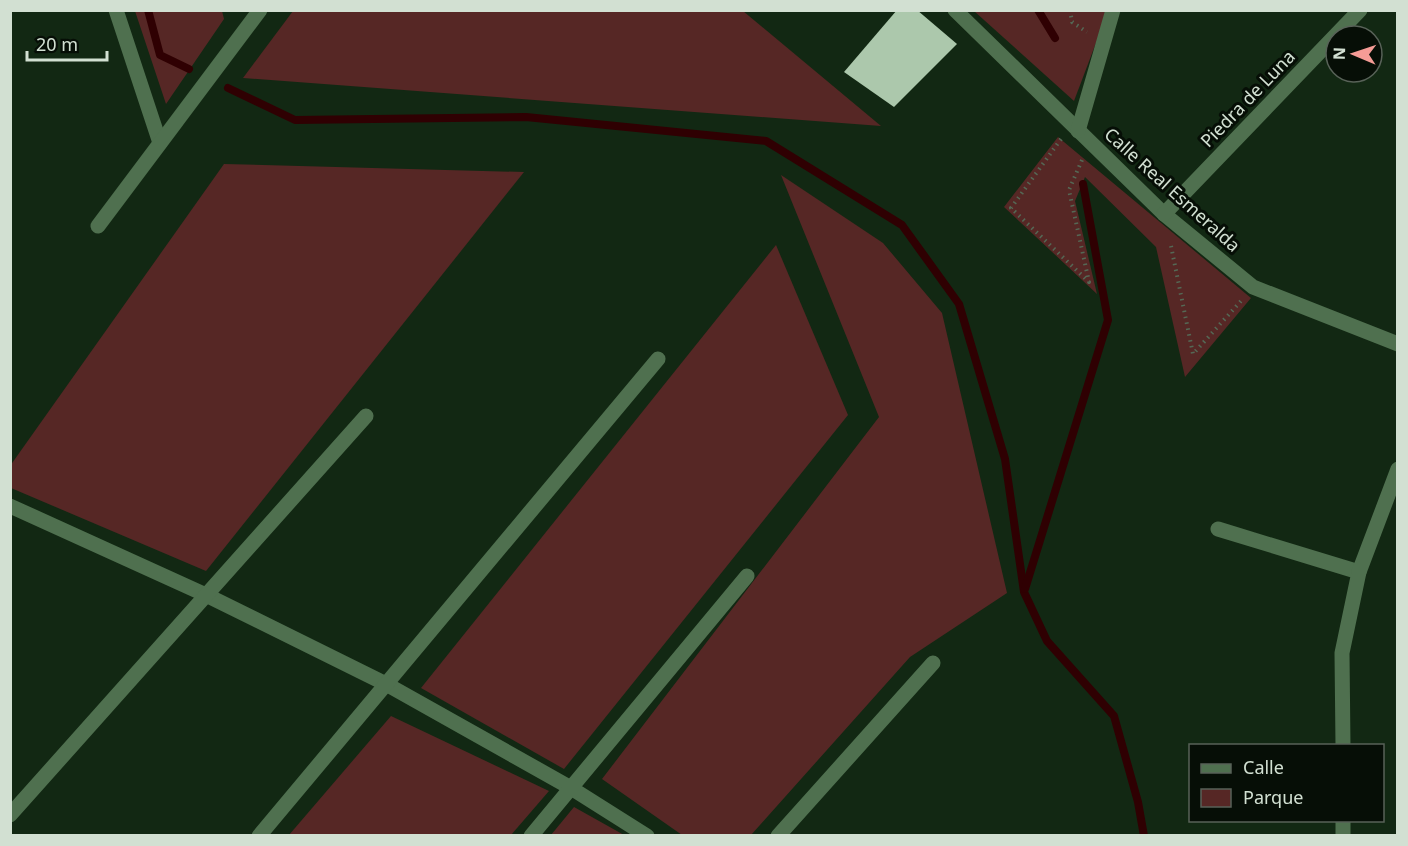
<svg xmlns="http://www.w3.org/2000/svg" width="1408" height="846" viewBox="0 0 1408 846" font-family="'Noto Sans',sans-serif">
  <rect width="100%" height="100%" fill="#122813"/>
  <g fill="#562725">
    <path d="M135,11H222L224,19L166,104Z"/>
    <path d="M293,11H743L881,126L243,78Z"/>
    <path d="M974,11H1108L1074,101Z"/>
    <path d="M1058,137L1251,298L1185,377L1156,247L1085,177L1075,201L1097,294L1004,207Z"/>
    <path d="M224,164L524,172L206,571L11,488L10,466Z"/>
    <path d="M781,175L883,243L942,313L1007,593L910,657L751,835H682L602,779L879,417Z"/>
    <path d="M776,245L848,415L564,769L421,688Z"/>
    <path d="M391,716L549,791L511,835H289Z"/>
    <path d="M574,807L624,835H551Z"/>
  </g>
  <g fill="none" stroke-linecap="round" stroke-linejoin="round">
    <g stroke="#2f0002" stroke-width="8">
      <path d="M148,10L160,55L189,69"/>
      <path d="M1038,10L1055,38"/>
      <path d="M228,88L295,120L526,117L766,141L902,225L959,304L1005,459L1024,592L1047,641L1114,716L1138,802L1144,836"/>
      <path d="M1025,589L1108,320L1083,184"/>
    </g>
  </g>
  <path fill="#acc8ac" d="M897,10H917L957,44L894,107L844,72Z"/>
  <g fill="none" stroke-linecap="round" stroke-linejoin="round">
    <g stroke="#556855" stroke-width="4" stroke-dasharray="1.5 4.5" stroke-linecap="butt">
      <path d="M1070,10L1072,22L1087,32"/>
      <path d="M1061,139L1011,208L1089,282L1069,190L1082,160"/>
      <path d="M1171,246L1193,354L1241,301"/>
    </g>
    <g stroke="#4f704f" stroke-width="15">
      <path d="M116,10L160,143"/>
      <path d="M955,10L1164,214L1253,287L1398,344"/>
      <path d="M1078,131L1113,10"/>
      <path d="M1164,214L1360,10"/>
      <path d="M98,226L260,10"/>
      <path d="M10,506L206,595L386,684L571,788L647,836"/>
      <path d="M1218,529L1359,572"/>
      <path d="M1343,746L1342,653L1359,572L1398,469"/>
      <path d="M10,815L366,416"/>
      <path d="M1343,820V836"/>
      <path d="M259,836L658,359"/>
      <path d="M531,836L747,576"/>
      <path d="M778,836L933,663"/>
    </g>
  </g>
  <g text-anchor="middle" stroke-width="6" stroke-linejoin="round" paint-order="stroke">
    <g font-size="18" fill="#d2e0d2" stroke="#060e06">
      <text transform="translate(1248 99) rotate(-46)" y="6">Piedra de Luna</text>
      <text transform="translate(1172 190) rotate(42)" y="6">Calle Real Esmeralda</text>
    </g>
  </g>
  <rect width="1408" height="846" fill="none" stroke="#d2e0d2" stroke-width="24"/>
  <rect x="1189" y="744" width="195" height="78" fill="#060e06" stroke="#586258" stroke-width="1.5"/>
  <rect x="1201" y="764" width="30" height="9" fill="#4f704f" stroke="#586258" stroke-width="1.5"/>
  <text x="1243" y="774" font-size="18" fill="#d2e0d2">Calle</text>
  <rect x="1201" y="789" width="30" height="18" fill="#562725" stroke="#586258" stroke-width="1.5"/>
  <text x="1243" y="804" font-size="18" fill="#d2e0d2">Parque</text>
  <g transform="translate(1354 54) rotate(272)"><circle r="28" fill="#060e06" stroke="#586258" stroke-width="1.5"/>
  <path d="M0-4.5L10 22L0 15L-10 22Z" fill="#f59c96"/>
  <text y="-9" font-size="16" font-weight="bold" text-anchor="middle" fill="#d2e0d2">N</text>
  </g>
  <path d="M27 51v9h80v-9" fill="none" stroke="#d2e0d2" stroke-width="3"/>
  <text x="36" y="51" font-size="18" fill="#d2e0d2" stroke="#060e06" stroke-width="4.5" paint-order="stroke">20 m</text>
</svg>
